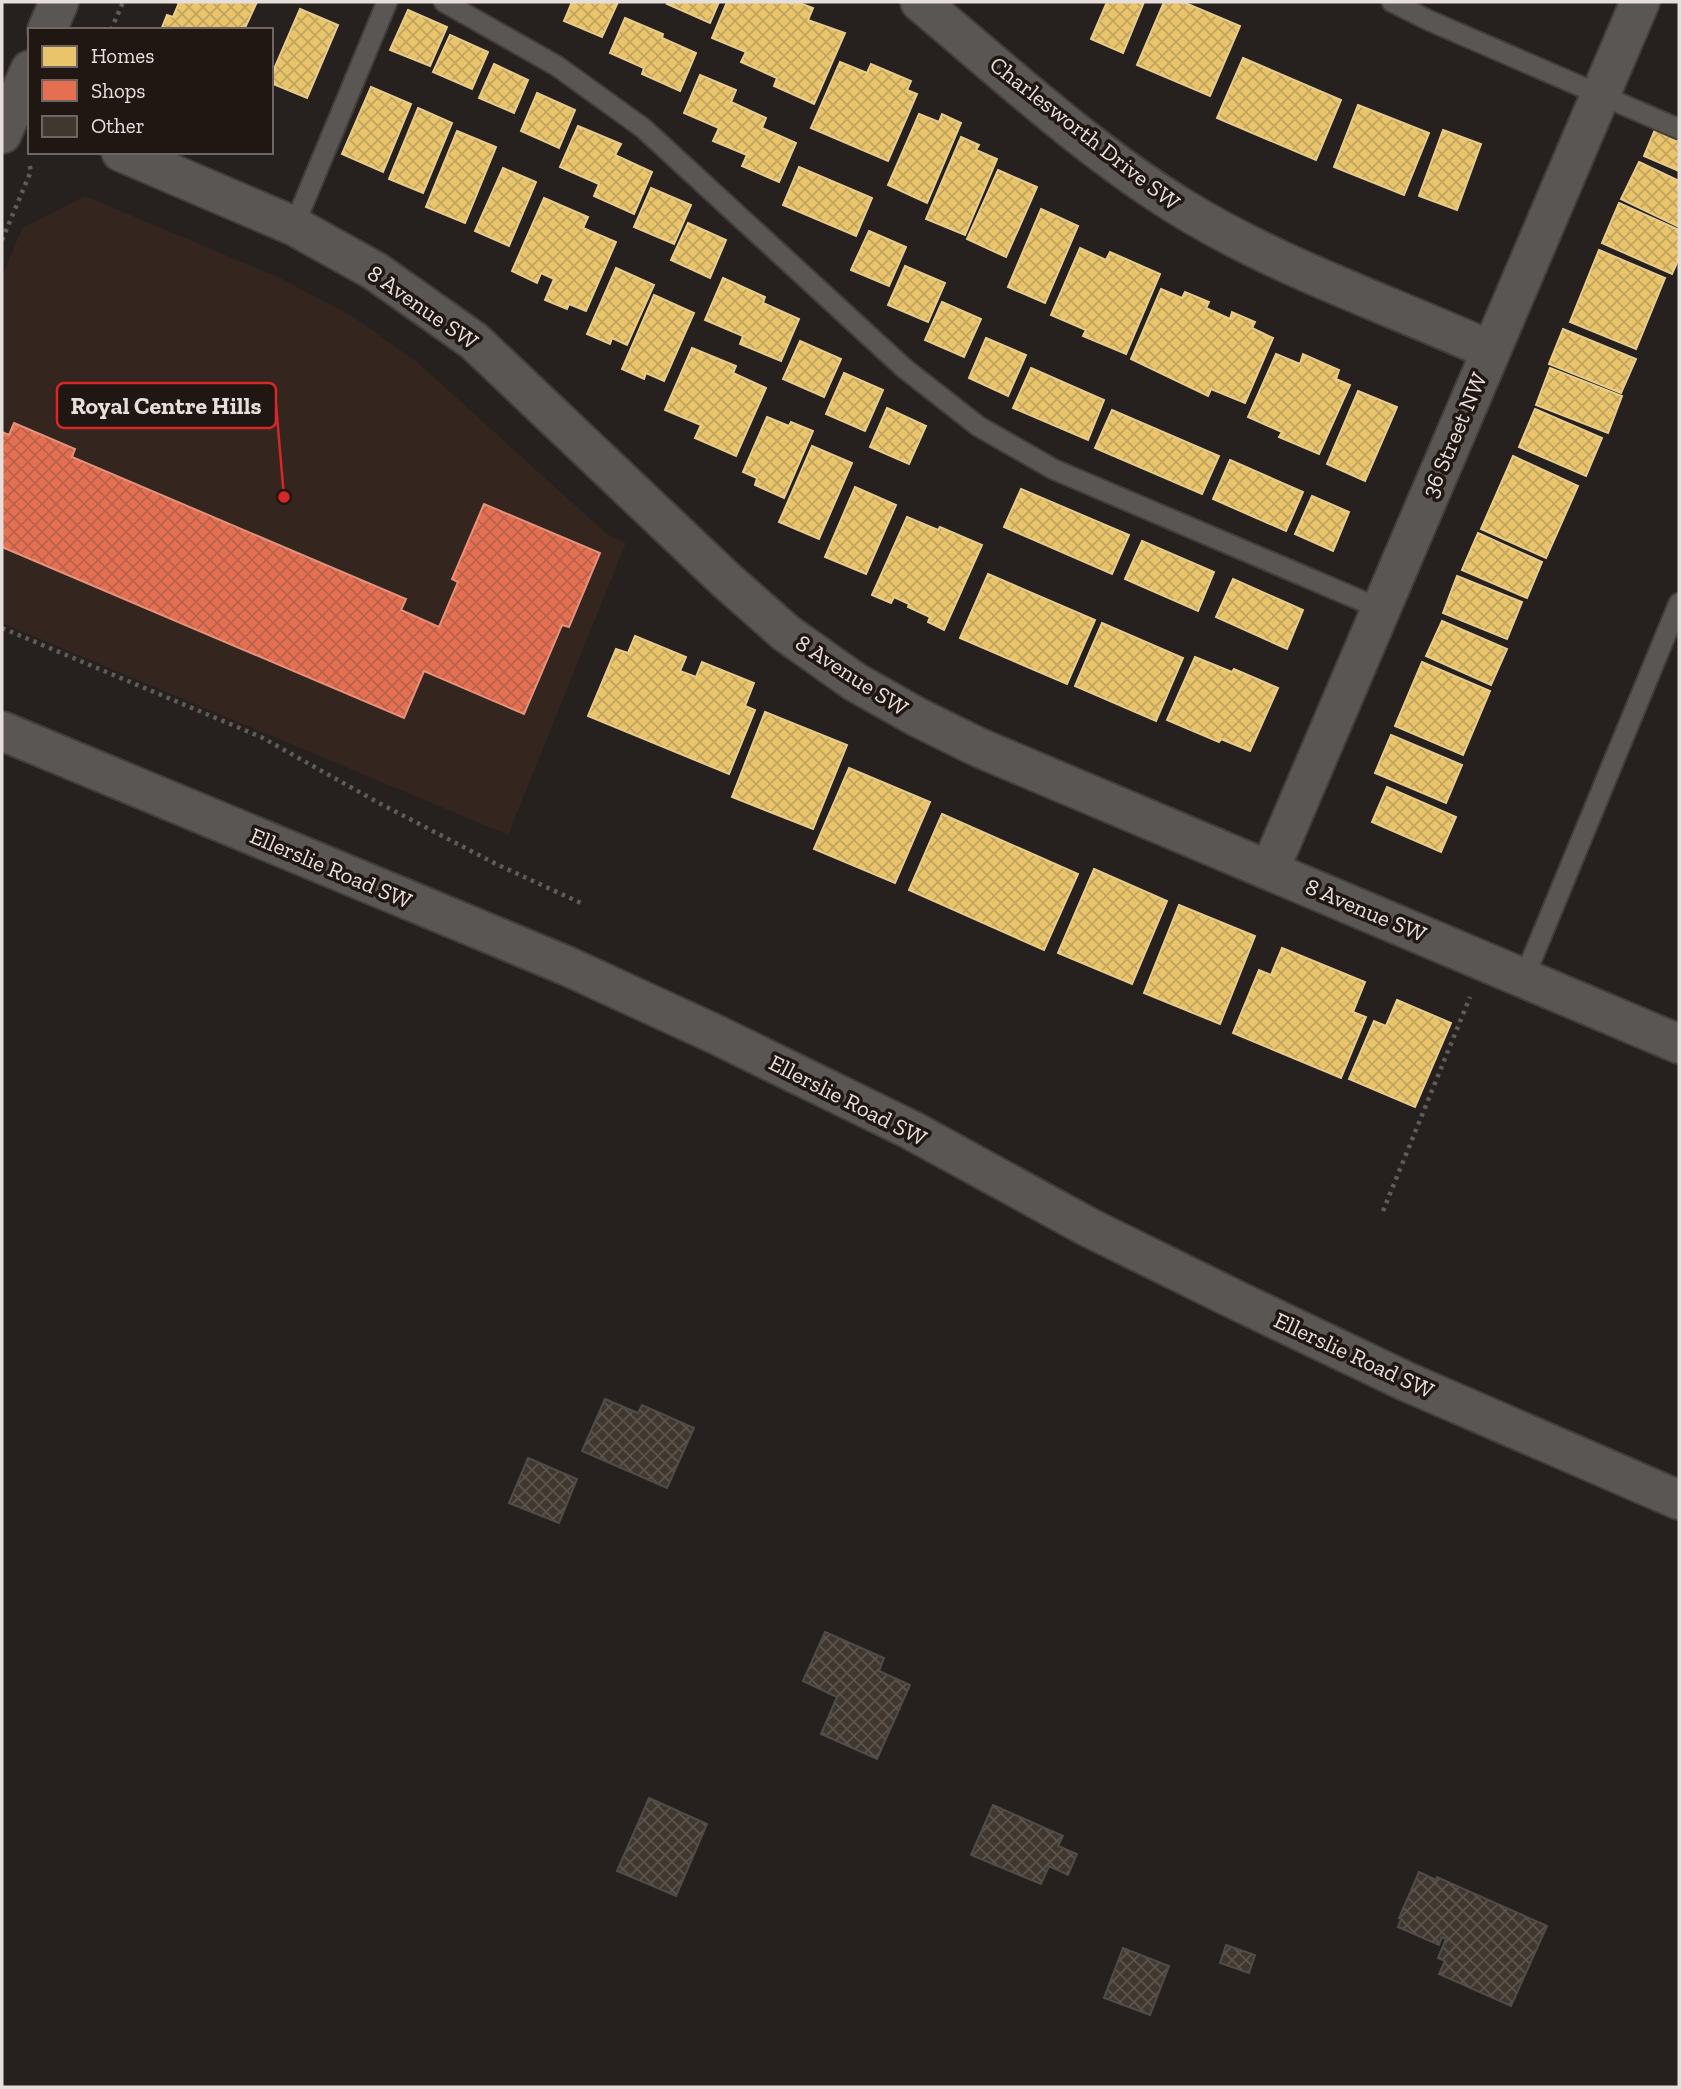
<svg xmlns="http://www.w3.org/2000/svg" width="1681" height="2089" viewBox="0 0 1681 2089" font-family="'Zilla Slab',serif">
  <defs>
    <pattern id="homes-cross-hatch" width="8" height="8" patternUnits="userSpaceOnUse" patternTransform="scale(1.75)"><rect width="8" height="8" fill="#e9c46a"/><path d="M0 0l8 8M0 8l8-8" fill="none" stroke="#c0a460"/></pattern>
    <pattern id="shops-cross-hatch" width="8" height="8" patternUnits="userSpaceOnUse" patternTransform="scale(1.75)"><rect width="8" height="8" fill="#e76f51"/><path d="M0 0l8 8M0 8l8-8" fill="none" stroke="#b6624c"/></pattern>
    <pattern id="building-cross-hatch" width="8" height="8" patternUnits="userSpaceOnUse" patternTransform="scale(1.75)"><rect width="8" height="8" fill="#40382f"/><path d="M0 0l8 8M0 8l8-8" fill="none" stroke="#5c544d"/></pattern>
  </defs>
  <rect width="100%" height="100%" fill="#26211e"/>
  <path fill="#34251e" d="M85,196L280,278L352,316L417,362L607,534L626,543L508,835L2,623V277L22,228Z"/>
  <g fill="url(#homes-cross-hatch)" stroke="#e8cc8c" stroke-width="2">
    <path d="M176,2H257L244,30H161L167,15L173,17L179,3Z"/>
    <path d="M572,2H618L602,37L564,21Z"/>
    <path d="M669,2H719L710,23L667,4Z"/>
    <path d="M727,2H789L796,5L797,2L813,8L808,20L845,33L814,104L774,86L777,78L741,62L746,52L712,38Z"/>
    <path d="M1107,2H1144L1123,53L1091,39Z"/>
    <path d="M1164,2H1183L1240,26L1210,96L1137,65Z"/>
    <path d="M300,9L338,25L307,98L271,83V76Z"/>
    <path d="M408,10L447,27L430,66L390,50Z"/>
    <path d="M625,18L663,34L662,38L696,53L680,91L642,74L644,68L610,53Z"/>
    <path d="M450,35L488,52L472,89L433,72Z"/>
    <path d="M1243,58L1341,100L1316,160L1217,118Z"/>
    <path d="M840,62L867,73L871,64L911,81L907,90L917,94L888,161L811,128Z"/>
    <path d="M494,64L528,80L514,113L479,98Z"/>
    <path d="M700,75L736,90L731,102L766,118L762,128L796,143L779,182L742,166L747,155L713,141L719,128L684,113Z"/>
    <path d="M371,87L411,104L383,172L342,154Z"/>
    <path d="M537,93L575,110L559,148L521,131Z"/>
    <path d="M1358,105L1429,133L1404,195L1334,167Z"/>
    <path d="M418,108L452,123L423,193L389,179Z"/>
    <path d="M919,114L939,122L942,114L961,123L927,203L888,185Z"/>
    <path d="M578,126L621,144L615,155L652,172L634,214L594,196L599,184L560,167Z"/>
    <path d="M1656,127L1679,138V171L1644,156Z"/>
    <path d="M1443,130L1481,144L1457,210L1419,196Z"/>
    <path d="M457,131L496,147L465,223L426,207Z"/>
    <path d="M961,137L979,145L976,150L997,159L965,235L926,219Z"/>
    <path d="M1639,162L1679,181V227L1621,199Z"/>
    <path d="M799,167L872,198L856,236L783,205Z"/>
    <path d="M503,168L536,182L509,246L475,231Z"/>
    <path d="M998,170L1037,187L1006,257L967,239Z"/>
    <path d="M651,188L691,205L674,244L634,227Z"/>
    <path d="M544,198L588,217L583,228L616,242L586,311L569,304L567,309L545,300L554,279L541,273L537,283L512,271Z"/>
    <path d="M1619,203L1679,230V258L1672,274L1602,243Z"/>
    <path d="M1041,209L1078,226L1045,303L1008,287Z"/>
    <path d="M688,223L726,240L710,278L671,260Z"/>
    <path d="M869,231L906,247L889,286L851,270Z"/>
    <path d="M1080,248L1106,260L1110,252L1160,274L1126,354L1083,336L1086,330L1051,315Z"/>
    <path d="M1599,250L1665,278L1636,349L1570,322Z"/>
    <path d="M905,266L945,283L928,322L888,305Z"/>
    <path d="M616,268L654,285L627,345L612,338L610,344L587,334Z"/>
    <path d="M723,278L765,297L763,303L799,319L781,361L740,344L743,336L705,320Z"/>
    <path d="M1161,289L1182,298L1185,292L1209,302L1206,308L1230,319L1232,312L1255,322L1252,328L1273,338L1245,403L1211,389L1208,396L1131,359Z"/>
    <path d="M654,295L694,313L664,381L646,373L644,379L622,369Z"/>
    <path d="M942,302L981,319L964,357L925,340Z"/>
    <path d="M1563,329L1636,359L1621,393L1549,364Z"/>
    <path d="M986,338L1026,355L1008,396L969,378Z"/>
    <path d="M800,341L841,359L824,397L783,379Z"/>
    <path d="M692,348L736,366L733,373L766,388L736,456L695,438L701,425L665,410Z"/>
    <path d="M1276,354L1300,364L1303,354L1339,370L1336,379L1350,385L1319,454L1279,437L1282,432L1248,417Z"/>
    <path d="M1031,368L1104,400L1088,440L1013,408Z"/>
    <path d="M1550,368L1622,396L1608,433L1536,405Z"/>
    <path d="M844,373L883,390L865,431L826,414Z"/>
    <path d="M1358,391L1397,407L1365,481L1327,464Z"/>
    <path d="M887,408L926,426L909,464L870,447Z"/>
    <path d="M1535,409L1602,438L1586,476L1519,447Z"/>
    <path d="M1112,410L1219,456L1202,494L1095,448Z"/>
    <path d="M767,417L789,426L791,422L813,431L784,498L755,485L757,478L743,472Z"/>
    <path d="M812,446L852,463L819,539L779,522Z"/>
    <path d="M1513,456L1578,486L1546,558L1481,529Z"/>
    <path d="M1230,460L1303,492L1286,531L1213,499Z"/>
    <path d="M855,487L896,505L866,574L825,557Z"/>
    <path d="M1021,489L1129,535L1112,574L1004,527Z"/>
    <path d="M1312,496L1349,512L1333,551L1295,534Z"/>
    <path d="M907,517L938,530L940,527L982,545L944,630L928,622L930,617L908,607L909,604L894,597L891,603L872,595Z"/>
    <path d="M1478,533L1542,562L1527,598L1462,570Z"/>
    <path d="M1142,541L1214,572L1198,611L1125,579Z"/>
    <path d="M988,574L1095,620L1067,684L960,638Z"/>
    <path d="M1457,576L1522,602L1507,639L1443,613Z"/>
    <path d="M1233,579L1303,610L1287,649L1216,617Z"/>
    <path d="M1442,621L1507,649L1491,685L1426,656Z"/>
    <path d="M1102,623L1183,658L1156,721L1075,686Z"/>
    <path d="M635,636L686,657L680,671L696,677L702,662L754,683L745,706L755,710L729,774L588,716L616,649L628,653Z"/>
    <path d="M1195,657L1232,672L1234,669L1278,688L1250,751L1221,739L1219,742L1167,720Z"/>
    <path d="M1422,662L1490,691L1463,755L1395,726Z"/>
    <path d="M765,712L847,745L813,829L732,797Z"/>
    <path d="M1391,735L1462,765L1446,803L1375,773Z"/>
    <path d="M849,768L930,802L895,883L814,849Z"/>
    <path d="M1387,787L1456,817L1441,852L1372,822Z"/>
    <path d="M942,814L1078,874L1044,950L909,890Z"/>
    <path d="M1094,869L1167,901L1132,984L1058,953Z"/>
    <path d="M1179,905L1255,936L1220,1024L1144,993Z"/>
    <path d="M1282,948L1365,982L1353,1012L1366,1017L1341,1078L1233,1033L1259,970L1271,975Z"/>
    <path d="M1397,1000L1451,1023L1415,1107L1349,1079L1374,1021L1386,1026Z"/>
  </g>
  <path fill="url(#shops-cross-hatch)" stroke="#e7917b" stroke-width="2" d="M14,423L75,449L72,457L406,599L401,610L439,627L458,582L452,579L484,504L600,553L569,627L562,625L524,714L424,671L404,718L2,547V432L9,435Z"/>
  <g fill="url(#building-cross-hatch)" stroke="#504c49" stroke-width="2">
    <path d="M605,1399L638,1413L642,1405L694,1428L667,1488L582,1451Z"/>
    <path d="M528,1458L577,1479L559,1523L509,1503Z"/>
    <path d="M825,1632L884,1658L879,1671L910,1685L877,1759L821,1734L837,1697L803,1681Z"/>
    <path d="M649,1798L707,1824L676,1896L617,1871Z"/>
    <path d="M993,1805L1063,1836L1058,1846L1077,1854L1068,1875L1049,1866L1041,1884L971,1855Z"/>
    <path d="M1419,1872L1436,1880L1437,1877L1547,1926L1511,2006L1439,1974L1445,1961L1438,1958L1446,1939L1442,1937L1439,1945L1398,1927L1401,1919L1399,1918Z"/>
    <path d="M1226,1945L1255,1955L1249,1973L1220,1963Z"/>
    <path d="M1123,1948L1169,1966L1150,2015L1104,1998Z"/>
  </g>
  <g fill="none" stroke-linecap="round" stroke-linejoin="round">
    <g stroke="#423d3b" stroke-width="23">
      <g id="service">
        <path d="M444,2L557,66L643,128L904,368L978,426L1053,469L1381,609"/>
        <path d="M1392,2L1428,20L1679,129"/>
        <path d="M294,226L387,2"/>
        <path d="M1524,978L1679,603"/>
      </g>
    </g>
    <g stroke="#423d3b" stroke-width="42">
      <g id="minor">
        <path d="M920,2C1005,73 1088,150 1182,208C1278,267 1387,304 1490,350"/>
        <path d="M121,152L294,226L375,271L474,341L726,580L786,633L855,682L917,717L980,748L1679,1044"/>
        <path d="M1270,869L1640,2"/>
      </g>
    </g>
    <g stroke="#423d3b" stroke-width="42">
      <g id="tertiary">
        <path d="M47,30L59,2"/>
        <path d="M2,134L30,70"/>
      </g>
    </g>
    <g stroke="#423d3b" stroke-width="42">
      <path id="secondary" d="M2,731L567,966L717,1035L911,1130L1088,1227L1242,1303L1405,1381L1679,1500"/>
    </g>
    <g stroke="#605c5a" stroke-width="4.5" stroke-dasharray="3.5 5" stroke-linecap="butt">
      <path d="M111,30L123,2"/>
      <path d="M2,240L31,171L29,163"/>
      <path d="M2,628L261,737L379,803L496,864L581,903"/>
      <path d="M1383,1211L1470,997"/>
    </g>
    <use href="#service" stroke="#5a5654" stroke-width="19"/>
    <use href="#minor" stroke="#5a5654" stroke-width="38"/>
    <use href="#tertiary" stroke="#5a5654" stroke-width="38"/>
    <use href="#secondary" stroke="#5a5654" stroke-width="38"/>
  </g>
  <g text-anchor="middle" stroke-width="7" stroke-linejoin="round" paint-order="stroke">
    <g font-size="23" fill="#e6dfdc" stroke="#201612">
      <text transform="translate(1085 133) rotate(38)" y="8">Charlesworth Drive SW</text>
      <text transform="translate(423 307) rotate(35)" y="8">8 Avenue SW</text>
      <text transform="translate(1454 435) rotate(-67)" y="8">36 Street NW</text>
      <text transform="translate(852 675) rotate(33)" y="8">8 Avenue SW</text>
      <text transform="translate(331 868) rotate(23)" y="8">Ellerslie Road SW</text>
      <text transform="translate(1366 910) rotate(23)" y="8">8 Avenue SW</text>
      <text transform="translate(848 1100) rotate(27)" y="8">Ellerslie Road SW</text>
      <text transform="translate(1354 1355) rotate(25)" y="8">Ellerslie Road SW</text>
    </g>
  </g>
  <path fill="none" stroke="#d62828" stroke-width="2.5" d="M284 497L276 405"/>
  <circle fill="#d62828" stroke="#201612" stroke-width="2.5" cx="284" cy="497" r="7"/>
  <rect fill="#201612" stroke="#d62828" stroke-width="2.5" x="57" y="383" width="219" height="45" rx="7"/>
  <g font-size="24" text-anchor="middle" font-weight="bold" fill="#e6dfdc">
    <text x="166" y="414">Royal Centre Hills</text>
  </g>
  <rect width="1681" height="2089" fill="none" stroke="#e6dfdc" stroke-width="7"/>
  <rect x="28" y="28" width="245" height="126" fill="#201612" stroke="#6f6663" stroke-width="2"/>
  <rect x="42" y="46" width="35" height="21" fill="#e9c46a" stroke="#6f6663" stroke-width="2"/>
  <text x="91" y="63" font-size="21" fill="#e6dfdc">Homes</text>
  <rect x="42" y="80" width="35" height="21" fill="#e76f51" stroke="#6f6663" stroke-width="2"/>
  <text x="91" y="98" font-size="21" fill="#e6dfdc">Shops</text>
  <rect x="42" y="116" width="35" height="21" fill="#40382f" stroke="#6f6663" stroke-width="2"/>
  <text x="91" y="133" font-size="21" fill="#e6dfdc">Other</text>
</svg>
